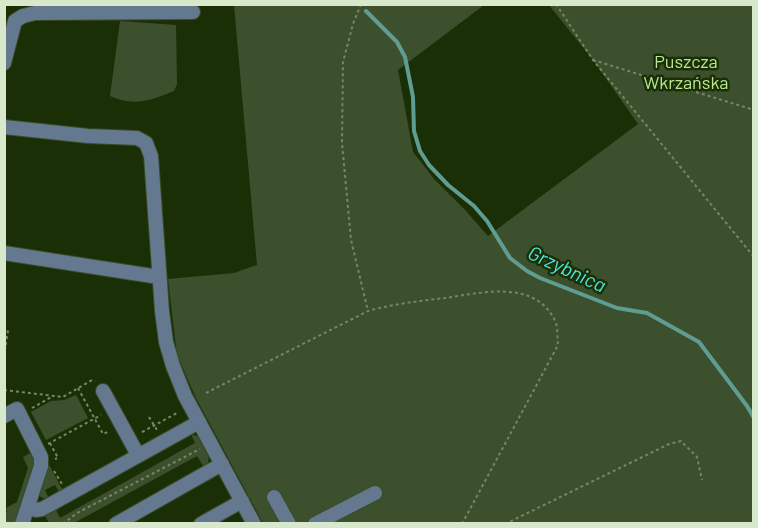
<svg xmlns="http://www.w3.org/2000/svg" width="758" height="528" viewBox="0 0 758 528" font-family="Barlow,sans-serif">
  <rect width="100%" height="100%" fill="#1b2f07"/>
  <g fill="#3d502e">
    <path d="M234,5H484L398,70L413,152L435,180L465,210L488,236L638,124L593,60L549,5H753V523H263L196,398L177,355L168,279L234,273L257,265Z"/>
    <path d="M120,21L176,25L177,84L174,91C153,100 132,107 110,96Z"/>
    <path d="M76,395L88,418L46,440L31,412L51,401L64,400Z"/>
    <path d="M191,434L199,437L209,455L208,463L204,467L197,456L74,523H49L45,516L56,510L60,518L195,443Z"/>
    <path d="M34,451L37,463L17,523L5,524V513L7,512L6,508L17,502L28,468L23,457Z"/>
    <path d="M47,461L63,491L60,493L55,485L45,490L49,499H45L39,496L38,492Z"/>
  </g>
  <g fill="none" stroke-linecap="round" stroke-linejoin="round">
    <path stroke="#5f9c91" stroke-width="4" d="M366,11L397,42L405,57L413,97L414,131L420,151L429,165L448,185L474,206L487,221L510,258L527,271L540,278L617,308L647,313L699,342L747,406L754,418"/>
    <g stroke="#394d26" stroke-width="16">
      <g id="minor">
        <path d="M4,63L15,21L23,16L35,13L193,12"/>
        <path d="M4,127L88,136L137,138L146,143L151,156L162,311L166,342L173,366L185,396L254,524"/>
        <path d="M4,253L159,277"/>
        <path d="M103,391L138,455"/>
        <path d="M4,416L17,409L41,457V466L22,524"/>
        <path d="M274,497L289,524"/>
        <path d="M28,508L36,510L42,509L199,422"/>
        <path d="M116,524L222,464"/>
        <path d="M201,524L242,501"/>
        <path d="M315,524L375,493"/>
      </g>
    </g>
    <g stroke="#758865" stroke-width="2" stroke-dasharray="3 3" stroke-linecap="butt">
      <path d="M361,4L353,24L343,62L342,143L351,240L368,311"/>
      <path d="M556,4L593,60L754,257"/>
      <path d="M593,60L754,110"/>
      <path d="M4,357L8,330"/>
      <path d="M78,388L103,434L110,431"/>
      <path d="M4,390L63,397L92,380L95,381"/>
      <path d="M206,393L368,311C393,304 419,301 445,298C481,293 537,278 556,323C558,329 557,338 558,345L462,524"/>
      <path d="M32,408L53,396"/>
      <path d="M149,417L157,430"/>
      <path d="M142,432L179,412"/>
      <path d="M50,443L58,458L55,459"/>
      <path d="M48,444L101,415"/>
      <path d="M54,471L62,484"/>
      <path d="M63,524L77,513L200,449"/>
      <path d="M505,524L669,444L681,441L697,457L702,480"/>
    </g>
    <use href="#minor" stroke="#64788f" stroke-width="14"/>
  </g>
  <g text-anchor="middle" stroke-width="5" stroke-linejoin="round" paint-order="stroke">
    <g font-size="18" fill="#b7e891" stroke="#1b2f07">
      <text x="686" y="68">Puszcza<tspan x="686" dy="21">Wkrzańska</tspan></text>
    </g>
    <g font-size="20" font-style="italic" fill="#4be3df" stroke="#1b2f07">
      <text transform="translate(567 269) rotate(25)" y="7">Grzybnica</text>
    </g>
  </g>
  <rect width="758" height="528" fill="none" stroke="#d7e8cb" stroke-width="12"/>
</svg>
